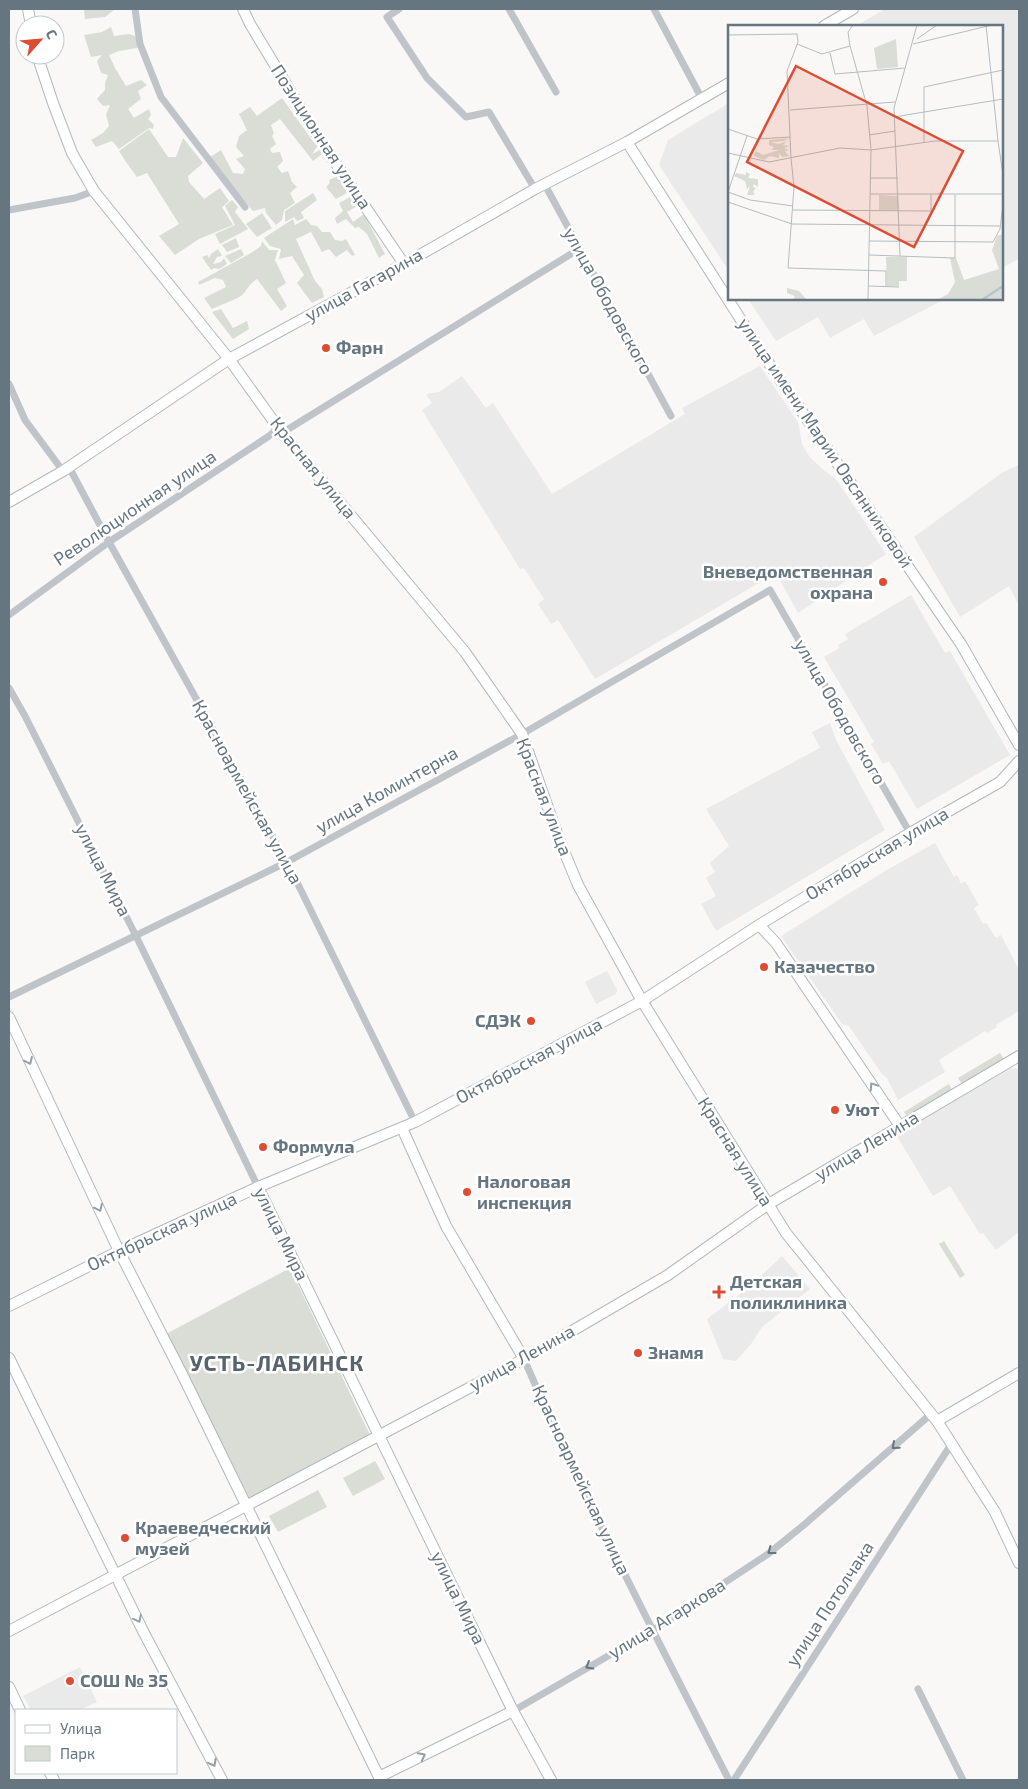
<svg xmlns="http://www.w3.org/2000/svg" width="1028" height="1789" viewBox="0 0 1028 1789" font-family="'Exo 2',sans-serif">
  <rect width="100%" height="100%" fill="#f9f8f6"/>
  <g fill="#e9eae9">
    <path d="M885,9H1019V259L1002,268V26H856Z"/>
    <path d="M729,103V271L659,165L668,140Z"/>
    <path d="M748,299H945L874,336L864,319L830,338L818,317L776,341Z"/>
    <path d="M760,366L798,422L802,444L809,456L821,468L836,479L886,554L798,613L776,573L595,679L558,620L551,624L538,604L544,599L524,568L520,569L422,410L432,403L426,394L439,392L462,376L486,408L493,403L552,494L685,414L682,408Z"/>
    <path d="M1019,465V606L1009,586L960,617L914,537L1003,472Z"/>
    <path d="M911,595L945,653L950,651L1010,755L917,809L889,761L883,764L871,744L874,742L824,657L839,648L838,645L848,639L845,634Z"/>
    <path d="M830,723L836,740L885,830L716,931L701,904L716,896L706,878L715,872L710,863L729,846L706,809L820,748L812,732Z"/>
    <path d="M935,843L954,877L957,875L961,884L965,881L979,905L974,908L983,924L986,923L996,938L1001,935L1019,970V1011L996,1025L997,1027L987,1033L985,1031L939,1060L945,1072L898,1100L887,1078L882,1074L849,1026L842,1024L781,936L885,871Z"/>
    <path d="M607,971L617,990L616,994L596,1004L585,982Z"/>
    <path d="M1004,1068L1018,1069L1019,1071V1232L996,1250L983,1233L980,1234L950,1186L933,1196L895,1133Z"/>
    <path d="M782,1256L810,1289L762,1327L751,1344L736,1361L723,1359L707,1319L748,1288Z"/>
    <path d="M80,1667L97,1702L79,1710H31L23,1696Z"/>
  </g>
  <g fill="#d9ddd5">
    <path d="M84,9H115L105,17L85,19Z"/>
    <path d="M111,27L114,36L129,34L135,36L139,45L137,48L119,51L109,55L115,68L126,86L141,80L147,85L138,91L141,99L128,109L134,118L149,109L151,115L148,119L154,125L153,129L149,128L119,149L112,141L96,147L91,140L103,133L109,126L106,115L110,105L103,106L97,99L105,90V83L108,75L101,73L97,61L102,55L91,57L84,35L102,32Z"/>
    <path d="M282,98L317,147L312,154L320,150L322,154L313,161L280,119L271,125L274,133L272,136L276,144L270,149L272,153L280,152L283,161L277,167L282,173L288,171L292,182L297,187L290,193L295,203L284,210L282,220L276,225L266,213L265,208L253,211L229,182L210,157L221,150L233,173L243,174L245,169L236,159L244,156L236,147L239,136L247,130L239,114L250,107L257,116Z"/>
    <path d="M149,129L168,157H176L183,138L203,163L188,176L189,182L204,199L220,188L229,201L222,207L233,225L199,239L175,255L159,236L179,224L147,173L137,177L126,162L119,151Z"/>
    <path d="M338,176L347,193L336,199L326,187L330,183L329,180Z"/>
    <path d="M313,193L317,200L301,212L304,218L297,221L294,217L285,222V211Z"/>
    <path d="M350,197L357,206L347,212L353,222L364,214L385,254L379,258L367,234L359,227L355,228L346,219L337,224L335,218L343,211L339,203Z"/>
    <path d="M232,200L238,207L235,212L248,229L220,244L215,234L235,225L225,206Z"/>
    <path d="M262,213L272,228L257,237L246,224Z"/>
    <path d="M293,219L295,225L306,219L311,225L317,226L322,232H330L335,240L342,241L346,239L355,255L352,256L347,250L336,257L329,249L322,252L311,232L296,239L315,281L322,289L324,297L312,303L297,283L304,275L292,256L279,259L281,249L270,246L264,238Z"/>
    <path d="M236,238L239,247L227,252L222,245Z"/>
    <path d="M262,241L269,250H278L275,260L286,283L277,289L287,306L281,311L257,279C248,285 248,289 241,296C237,299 218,306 212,309L204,298L226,287L223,280L215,278L199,285L198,282L251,253L261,246Z"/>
    <path d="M218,249L222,256L217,257L213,264L221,262L224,258L227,264L219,269L214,268L211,270L202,257L207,255L209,258L211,254Z"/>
    <path d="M241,249L244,255L231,263L225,256Z"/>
    <path d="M221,309L233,328L247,321L249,329L233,339L212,312Z"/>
    <path d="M1000,1053L1004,1059L962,1084L958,1078Z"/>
    <path d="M949,1084L952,1090L911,1116H907L904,1112Z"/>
    <path d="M944,1241L965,1275L960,1278L939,1244Z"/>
    <path d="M290,1268L370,1435L249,1501L166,1334Z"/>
    <path d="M375,1461L385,1479L353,1496L343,1478Z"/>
    <path d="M318,1490L327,1507L278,1532L269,1516Z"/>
  </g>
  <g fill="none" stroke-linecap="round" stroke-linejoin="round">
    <g stroke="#b2b8bc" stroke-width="12">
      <g id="secondary">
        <path d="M28,9L31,25"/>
        <path d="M243,9L250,24L320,140L404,264"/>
        <path d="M824,26L853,9"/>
        <path d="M37,55L53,103L72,153L94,191L229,359L282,433L465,652L522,734L559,839L578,885L642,1001L786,1233L937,1421L995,1512L1019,1563"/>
        <path d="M627,142L768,362L961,644L1019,745"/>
        <path d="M9,502L63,471L229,359L404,264L535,189L627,142L729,83"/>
        <path d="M759,925L776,943L900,1126"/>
        <path d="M9,1017L119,1251L182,1374L379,1777L513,1711"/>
        <path d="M402,1128L446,1226L524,1359"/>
        <path d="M258,1187L513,1711L551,1780"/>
        <path d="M9,1306L119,1251L258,1187L415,1122L642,1001L759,925L910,833L1000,782L1019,761"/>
        <path d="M9,1358L144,1633L222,1780"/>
        <path d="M937,1421L1019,1373"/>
        <path d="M9,1631L524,1359L668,1275L767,1205L1019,1056"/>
        <path d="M9,1687L20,1710"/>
        <path d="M50,1773L54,1780"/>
      </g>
    </g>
    <g stroke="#bfc4c8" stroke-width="7">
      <path d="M135,9L140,44L161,97L245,207"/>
      <path d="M399,9L387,17L427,78L466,117L489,112L535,189"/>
      <path d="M509,9L556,92"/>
      <path d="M654,9L702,99"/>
      <path d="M545,185L671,416"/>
      <path d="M9,210L75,198L94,191"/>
      <path d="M9,384L25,420L63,471"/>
      <path d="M282,433L579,249"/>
      <path d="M69,467L109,542L287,862L415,1122"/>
      <path d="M9,615L109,542L269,436L278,428"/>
      <path d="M9,688L25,716L136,936L258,1187"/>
      <path d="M9,997L287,862L522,734L770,590L910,833"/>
      <path d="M524,1359C586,1502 658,1641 729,1780"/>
      <path d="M918,1689L963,1780"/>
      <path d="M513,1711L653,1630L768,1554L805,1524L931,1414"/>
      <path d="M734,1780L952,1443"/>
    </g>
    <use href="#secondary" stroke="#fff" stroke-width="10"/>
  </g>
  <defs><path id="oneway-chevron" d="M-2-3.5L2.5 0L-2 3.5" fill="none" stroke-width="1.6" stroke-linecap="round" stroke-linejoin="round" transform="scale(1.25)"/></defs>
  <g stroke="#939fa6">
    <use href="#oneway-chevron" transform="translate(29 1061) rotate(65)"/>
    <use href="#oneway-chevron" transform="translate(873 1086) rotate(-124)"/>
    <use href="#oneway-chevron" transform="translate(99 1208) rotate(65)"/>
    <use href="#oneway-chevron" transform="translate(138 1619) rotate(64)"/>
    <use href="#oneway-chevron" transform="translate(422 1756) rotate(-27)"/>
    <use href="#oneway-chevron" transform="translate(213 1763) rotate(62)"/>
  </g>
  <g stroke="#657680">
    <use href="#oneway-chevron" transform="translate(895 1446) rotate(139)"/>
    <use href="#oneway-chevron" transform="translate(771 1551) rotate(143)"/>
    <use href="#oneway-chevron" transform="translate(589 1666) rotate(150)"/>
  </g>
  <g fill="#dd4d31" stroke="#fff" stroke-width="2">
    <circle cx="326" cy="348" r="5"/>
    <circle cx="883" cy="582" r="5"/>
    <circle cx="764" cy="967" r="5"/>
    <circle cx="531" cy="1021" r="5"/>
    <circle cx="835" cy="1110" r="5"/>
    <circle cx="263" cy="1147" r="5"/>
    <circle cx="467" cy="1192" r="5"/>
    <path d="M716.5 1284.5h5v5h5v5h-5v5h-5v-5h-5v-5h5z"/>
    <circle cx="638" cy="1353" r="5"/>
    <circle cx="125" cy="1538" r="5"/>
    <circle cx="70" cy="1681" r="5"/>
  </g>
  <g text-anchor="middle" stroke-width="5" stroke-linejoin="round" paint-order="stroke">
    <g font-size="18" fill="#657680" stroke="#fff">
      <text transform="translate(321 137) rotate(57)" y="6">Позиционная улица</text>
      <text transform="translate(364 285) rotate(-29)" y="6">улица Гагарина</text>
      <text transform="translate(608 301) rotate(61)" y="6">улица Ободовского</text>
      <text transform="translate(825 443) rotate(56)" y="6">улица имени Марии Овсянниковой</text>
      <text transform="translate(313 468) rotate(51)" y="6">Красная улица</text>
      <text transform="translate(135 508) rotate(-34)" y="6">Революционная улица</text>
      <text transform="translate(840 712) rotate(60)" y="6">улица Ободовского</text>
      <text transform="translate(387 790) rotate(-29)" y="6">улица Коминтерна</text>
      <text transform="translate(247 792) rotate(61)" y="6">Красноармейская улица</text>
      <text transform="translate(544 797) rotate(69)" y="6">Красная улица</text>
      <text transform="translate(877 854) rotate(-31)" y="6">Октябрьская улица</text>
      <text transform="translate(103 870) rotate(63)" y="6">улица Мира</text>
      <text transform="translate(529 1061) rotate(-28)" y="6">Октябрьская улица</text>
      <text transform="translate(867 1146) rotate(-31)" y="6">улица Ленина</text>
      <text transform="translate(735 1152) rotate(58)" y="6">Красная улица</text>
      <text transform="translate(162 1232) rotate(-25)" y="6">Октябрьская улица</text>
      <text transform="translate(281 1234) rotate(64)" y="6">улица Мира</text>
      <text transform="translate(522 1358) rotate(-29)" y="6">улица Ленина</text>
      <text transform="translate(581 1480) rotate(65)" y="6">Красноармейская улица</text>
      <text transform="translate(458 1598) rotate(64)" y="6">улица Мира</text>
      <text transform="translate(830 1604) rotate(-57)" y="6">улица Потолчака</text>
      <text transform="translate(667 1619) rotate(-32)" y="6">улица Агаркова</text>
    </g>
    <g font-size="18" font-weight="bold" fill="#657680" stroke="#fff" text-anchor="start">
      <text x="336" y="354">Фарн</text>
      <text x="873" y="578" text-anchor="end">Вневедомственная<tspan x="873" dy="21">охрана</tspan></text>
      <text x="774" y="973">Казачество</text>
      <text x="521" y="1027" text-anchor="end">СДЭК</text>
      <text x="845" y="1116">Уют</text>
      <text x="273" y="1153">Формула</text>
      <text x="477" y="1188">Налоговая<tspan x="477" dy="21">инспекция</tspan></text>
      <text x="730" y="1288">Детская<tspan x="730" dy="21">поликлиника</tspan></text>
      <text x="648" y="1359">Знамя</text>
      <text x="135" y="1534">Краеведческий<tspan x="135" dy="21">музей</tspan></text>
      <text x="80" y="1687">СОШ № 35</text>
    </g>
    <g font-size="22" font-weight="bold" letter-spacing="1" fill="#56646b" stroke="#fff">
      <text x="277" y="1371">УСТЬ-ЛАБИНСК</text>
    </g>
  </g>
  <g transform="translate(728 25)">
    <rect width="275" height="275" fill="#f9f8f6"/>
    <path d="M168,14L170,42L149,44L146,23ZM61,113L56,116L43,117L51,119L59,116L55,120L62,121L56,123L61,125L57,126L61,131L54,132L51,128V133L42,131L36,135L26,131L28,126L35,130L51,125H43L46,122L41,120V115ZM18,147L22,149L20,153L30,154V162L26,159L25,162L28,163L25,167L27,170H19L22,161L19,164L17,156L6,151L8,148L18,150ZM151,170L170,171L171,185H151ZM275,209V275H209L220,269L227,257L222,233H228L236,255L271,244L264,225L269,211ZM158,232H179V256H171V261H159ZM59,263L71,266L79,275H65L67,271L59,268Z" fill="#d9ddd5"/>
    <path fill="none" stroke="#b7c5c8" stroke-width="2.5" d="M254,275L275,261"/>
    <path fill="none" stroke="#b5bcc0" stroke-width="1" d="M125,0L120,7L122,21L139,81L143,125L140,275M258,0L270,116M0,10L69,9M189,14L209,0M69,19L94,29L122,21M185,19L264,0M102,28L107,49L177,43M62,85L167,77M166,92L275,74M0,104L29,114L62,112M141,110L167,106M19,111L0,167L22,175L65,181M196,117V62L275,45M0,128L41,137L112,123L143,125L207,116H270L275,150M63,133L66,162L60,243L158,246V262M63,133L59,46L70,17L69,9M143,153H170M142,169H275M0,177L64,199L272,201M65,185L203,186V170M141,216L265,217L272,204L275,179M141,230L227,233V170M172,231L166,83L189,0M140,261L171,262"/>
    <path fill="#dd4d31" fill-opacity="0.15" stroke="#dd4d31" stroke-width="2.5" d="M68,41L235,126L186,222L19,137Z"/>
    <rect width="275" height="275" fill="none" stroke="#657680" stroke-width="2.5"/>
  </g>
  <rect width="1028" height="1789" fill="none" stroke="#657680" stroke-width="20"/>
  <rect x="15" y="1709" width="162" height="65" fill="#ffffff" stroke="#c1c8cc"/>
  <rect x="25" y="1725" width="25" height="8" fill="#ffffff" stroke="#c1c8cc"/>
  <text x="60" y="1734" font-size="15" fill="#657680">Улица</text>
  <rect x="25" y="1746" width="25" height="15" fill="#d9ddd5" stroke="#c1c8cc"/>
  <text x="60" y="1759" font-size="15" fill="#657680">Парк</text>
  <g transform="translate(40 40) rotate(63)"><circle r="24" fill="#ffffff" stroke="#c1c8cc"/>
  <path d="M0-4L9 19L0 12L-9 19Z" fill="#dd4d31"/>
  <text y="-8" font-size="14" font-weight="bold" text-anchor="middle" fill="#657680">С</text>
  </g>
</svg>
